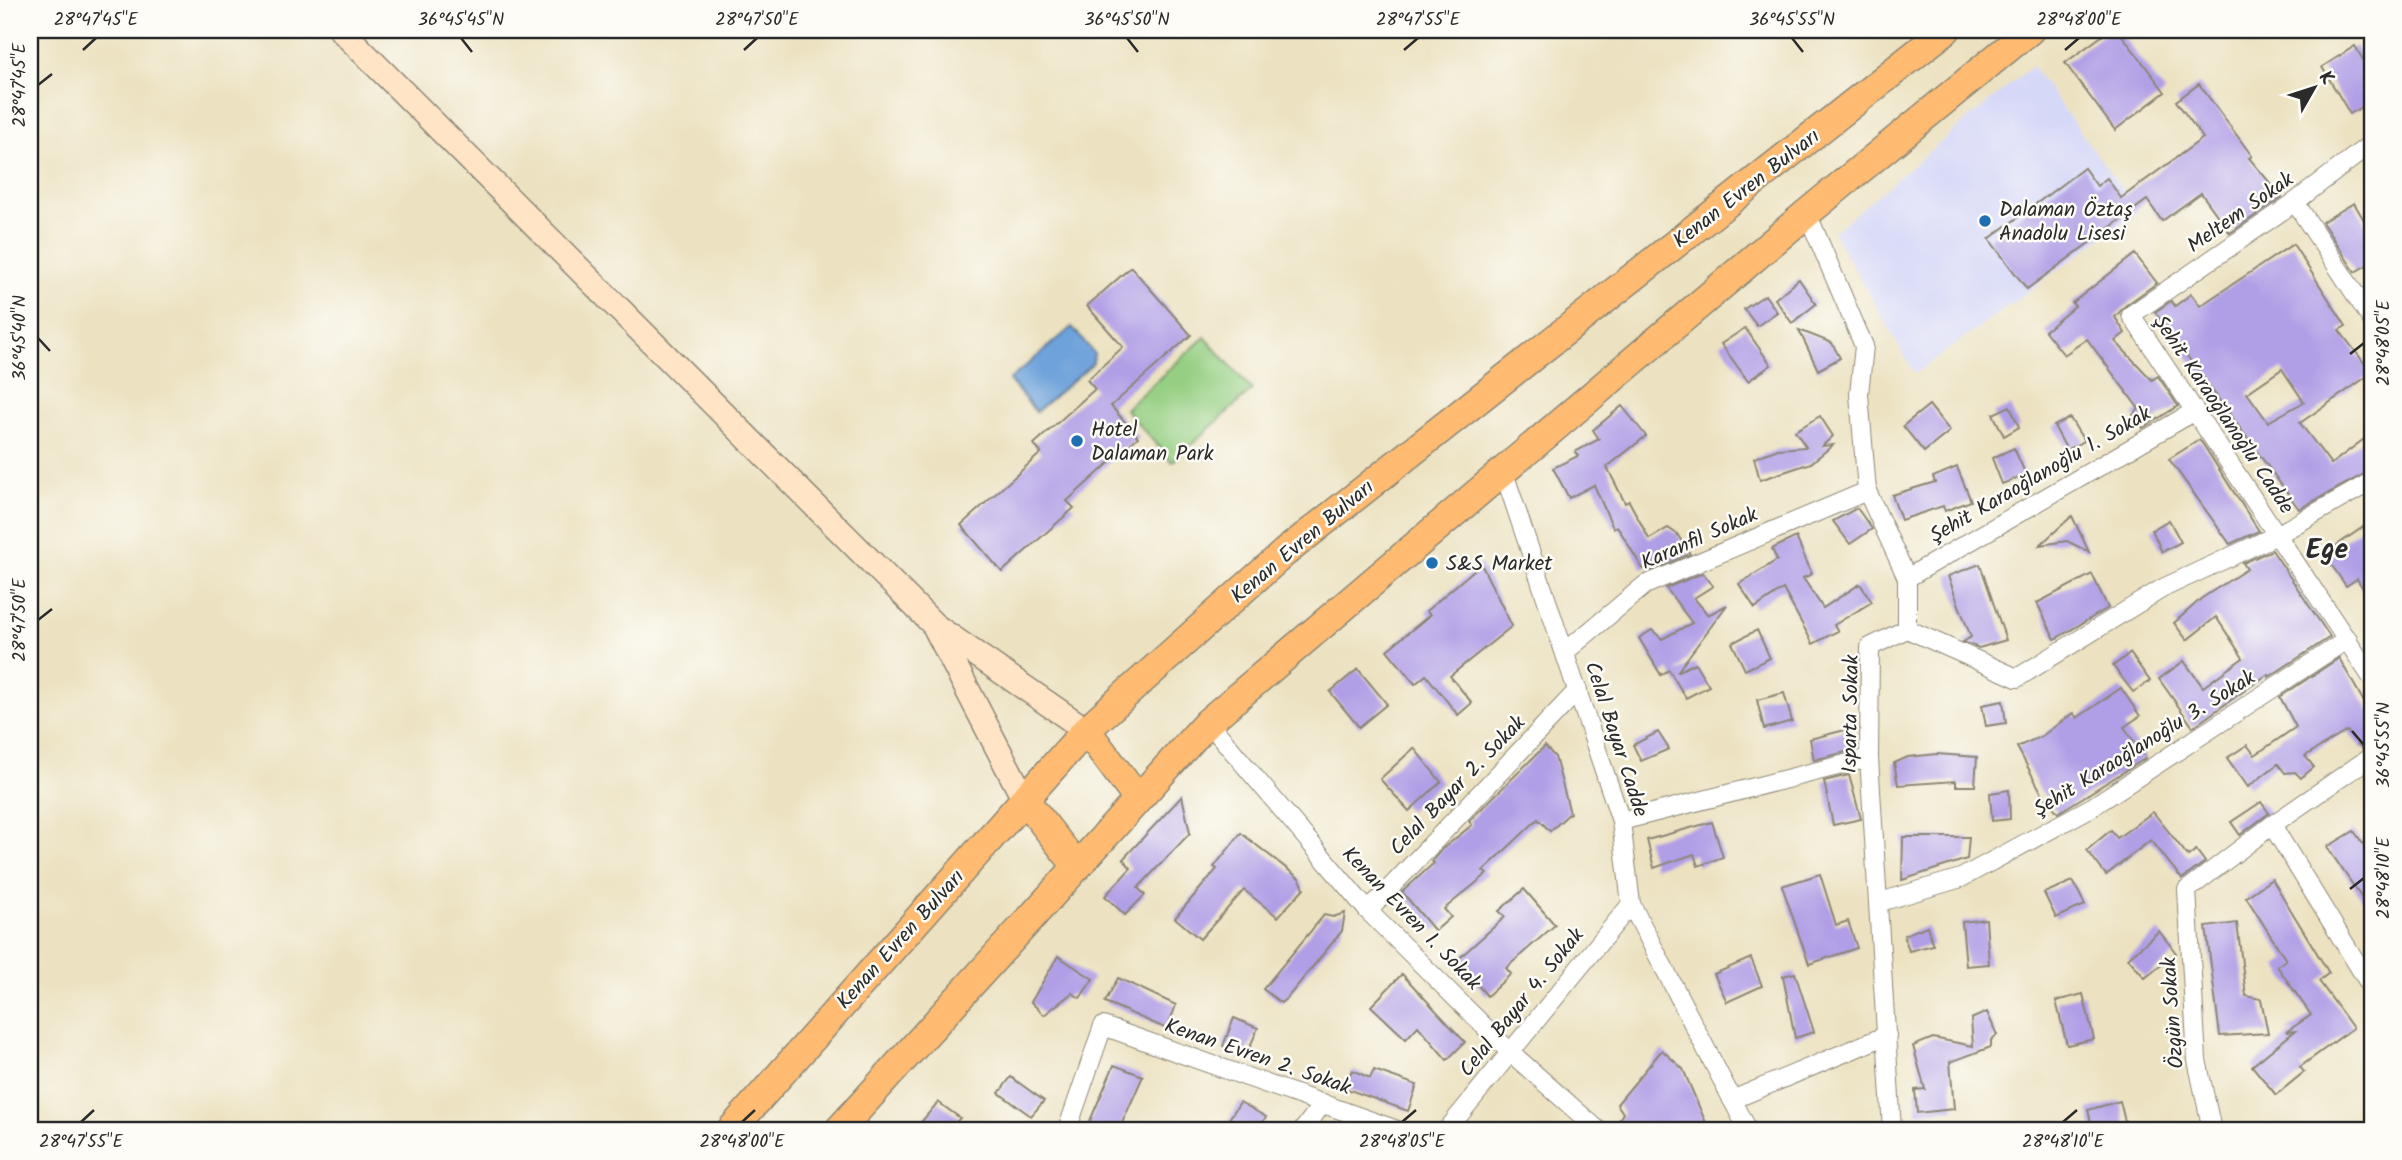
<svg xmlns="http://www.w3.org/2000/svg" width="2402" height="1160" viewBox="0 0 2402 1160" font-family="Kalam,sans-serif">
  <rect width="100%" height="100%" fill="#fdfcf7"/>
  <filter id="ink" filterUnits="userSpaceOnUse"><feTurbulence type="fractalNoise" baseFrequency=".0143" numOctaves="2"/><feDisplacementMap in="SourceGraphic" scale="14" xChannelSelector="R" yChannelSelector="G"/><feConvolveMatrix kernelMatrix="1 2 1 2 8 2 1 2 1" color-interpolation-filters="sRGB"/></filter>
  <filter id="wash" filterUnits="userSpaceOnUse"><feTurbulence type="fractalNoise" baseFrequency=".00686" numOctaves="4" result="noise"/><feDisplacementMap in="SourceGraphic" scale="28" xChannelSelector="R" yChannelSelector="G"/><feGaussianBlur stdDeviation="1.57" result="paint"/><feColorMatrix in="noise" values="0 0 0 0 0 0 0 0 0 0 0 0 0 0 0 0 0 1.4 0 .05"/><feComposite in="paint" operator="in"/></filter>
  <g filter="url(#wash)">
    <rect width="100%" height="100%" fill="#ece2c1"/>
    <path fill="#d6d8f8" d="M2032,66L2138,211L1915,374L1833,232Z"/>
    <path fill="#96cf83" stroke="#607d57" stroke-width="2" d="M1205,337L1252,390L1172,462L1125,409Z"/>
    <path fill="#6da2da" stroke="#4c6682" stroke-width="2" d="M1072,327L1094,353L1093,363L1036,412L1009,380Z"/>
    <g id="blocks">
      <g fill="#b09ee6" fill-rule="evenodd">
        <path d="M2110,30H2118L2165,92L2115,130L2065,63Z"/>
        <path d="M2355,46L2372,75V101L2350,114L2322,67Z"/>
        <path d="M2199,84L2252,156L2249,158L2282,197L2230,233L2201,193L2162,221L2147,200L2027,289L1989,239L2084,168L2097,186L2107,178L2121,198L2203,138L2176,101Z"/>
        <path d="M2354,203L2372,234V262L2355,272L2322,222Z"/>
        <path d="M2293,244L2346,326L2339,330L2372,373L2300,423L2331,464L2372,433V470L2299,509L2155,312L2171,301L2175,306L2191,294L2200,306ZM2282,369L2304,402L2268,422L2247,393Z"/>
        <path d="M2135,254L2157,283L2125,306L2115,317L2125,333L2115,341L2152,380L2158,376L2178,406L2143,428L2133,415L2139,409L2087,339L2064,355L2045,331L2075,306L2072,303Z"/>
        <path d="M1131,267L1191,335L1111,406L1138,437L1067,501L1074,508L1002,572L961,525L1041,453L1034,444L1095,389L1087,380L1123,347L1087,306Z"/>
        <path d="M1799,279L1816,304L1792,323L1775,299Z"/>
        <path d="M1765,295L1777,312L1757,326L1744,309Z"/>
        <path d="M1745,328L1771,365L1748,381L1721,344Z"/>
        <path d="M1799,330L1832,343L1840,358L1818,370Z"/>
        <path d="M1929,405L1950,431L1924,452L1903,426Z"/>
        <path d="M1622,406L1646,436L1607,467L1625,503L1629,501L1649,539L1668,528L1677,534L1690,554L1652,570L1649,565L1643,569L1617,526L1613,528L1594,485L1569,498L1553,468L1578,456L1575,452L1599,439L1593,430Z"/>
        <path d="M2010,406L2019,427L2004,436L1993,414Z"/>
        <path d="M1820,416L1833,436L1822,446L1833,445L1811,463L1760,480L1754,458L1778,449L1806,447L1795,431Z"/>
        <path d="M2070,418L2084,441L2067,450L2054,426Z"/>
        <path d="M2199,440L2202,443L2259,531L2230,544L2169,459Z"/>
        <path d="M2014,448L2026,475L2002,484L1992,458Z"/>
        <path d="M1957,467L1971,501L1945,511L1943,506L1901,520L1892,495L1935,482L1933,477Z"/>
        <path d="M1857,508L1872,529L1850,544L1833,521Z"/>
        <path d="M2072,516L2089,552L2067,541L2040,545Z"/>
        <path d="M2169,520L2181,542L2162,552L2152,530Z"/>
        <path d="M2372,521V603L2357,579L2346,586L2324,554Z"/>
        <path d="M1796,537L1812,574L1803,578L1823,608L1860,584L1872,602L1834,625L1838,631L1813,644L1783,589L1755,608L1739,584L1777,560L1772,549Z"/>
        <path d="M2272,550L2330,637L2269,677L2268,674L2193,727L2159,679L2184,661L2203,687L2243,658L2216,617L2187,640L2174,623L2202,598L2247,569L2243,563Z"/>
        <path d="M1481,564L1512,626L1450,676L1472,703L1458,715L1426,675L1415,684L1387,650L1430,615L1426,611Z"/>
        <path d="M1980,564L2006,640L1979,648L1963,642L1971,637L1948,576Z"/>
        <path d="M1703,573L1713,586L1694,598L1708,615L1727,605L1677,672L1695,663L1709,686L1686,698L1669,670L1661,675L1639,638L1652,630L1662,639L1692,623L1666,588Z"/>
        <path d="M2092,574L2108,608L2055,639L2037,603Z"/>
        <path d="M1757,630L1770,658L1745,670L1732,643Z"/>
        <path d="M2130,653L2150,681L2133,692L2113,666Z"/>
        <path d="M2339,658L2372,716V745L2362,749L2347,731L2305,756L2314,767L2301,778L2295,772L2285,773L2278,764L2248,787L2227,758L2247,745L2255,755L2296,727L2280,697Z"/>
        <path d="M1358,669L1387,704L1359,727L1330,692Z"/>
        <path d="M2121,688L2140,716L2124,727L2146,758L2058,813L2040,790L2017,747L2042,736L2073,713L2077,718Z"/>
        <path d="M1784,693L1792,721L1764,729L1757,700Z"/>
        <path d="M2003,701L2006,723L1986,726L1982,705Z"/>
        <path d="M1849,729L1854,750L1814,760L1810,739Z"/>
        <path d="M1658,732L1669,749L1641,761L1633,745Z"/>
        <path d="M1545,746L1555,757L1570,813L1550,831L1538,819L1483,871L1487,874L1444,909L1451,917L1435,931L1402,892L1434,863L1432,861L1441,850L1472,825L1469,821Z"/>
        <path d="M1414,748L1441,782L1409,811L1380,779Z"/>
        <path d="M1937,754L1977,757L1975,786H1956V781L1898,785L1894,763L1908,757Z"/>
        <path d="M1849,775L1861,819L1833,825L1824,781Z"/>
        <path d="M2009,790L2010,819L1992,821L1990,793Z"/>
        <path d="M1182,796L1190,833L1138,888L1145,895L1125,915L1105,896L1131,868L1123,859Z"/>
        <path d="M2261,802L2269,813L2240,835L2231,822Z"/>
        <path d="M2153,812L2188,856L2196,850L2205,862L2182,879L2151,840L2106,875L2087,850L2111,830L2117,838Z"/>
        <path d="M1712,822L1723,857L1698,866L1694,854L1654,868L1647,840Z"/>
        <path d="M2354,831L2372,857V913L2327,847Z"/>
        <path d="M1241,833L1300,879L1304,888L1278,917L1244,890L1200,939L1175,918L1217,869L1214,867Z"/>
        <path d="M1903,837H1969L1967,859L1902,880Z"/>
        <path d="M1820,874L1836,925L1848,921L1857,948L1809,964L1782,886Z"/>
        <path d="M2272,879L2329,973L2319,981L2353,1028L2300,1067L2304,1072L2276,1095L2252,1066L2295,1031L2286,1032L2311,1015L2277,966L2286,960L2246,897Z"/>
        <path d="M2073,881L2085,905L2056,918L2044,893Z"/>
        <path d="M1524,889L1555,925L1506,968L1511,974L1487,996L1457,960L1505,917L1499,911Z"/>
        <path d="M1345,913L1342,931L1288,997L1281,1003L1263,989L1324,915L1333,917Z"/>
        <path d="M1986,919L1989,964L1966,966L1962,922Z"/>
        <path d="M2237,923L2246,996L2261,999L2268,1033L2220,1036L2206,927Z"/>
        <path d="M1927,926L1933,945L1909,951L1904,935Z"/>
        <path d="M2159,931L2176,953L2145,978L2128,958Z"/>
        <path d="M1058,956L1093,979L1080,998L1072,993L1044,1015L1031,1002Z"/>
        <path d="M1751,958L1762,986L1727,1002L1714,974Z"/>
        <path d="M1795,973L1814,1032L1795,1038L1783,976Z"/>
        <path d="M1402,974L1465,1042L1447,1060L1418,1026L1406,1039L1371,1006Z"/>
        <path d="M1118,978L1176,1005L1167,1029L1105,1002Z"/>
        <path d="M2083,994L2094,1039L2067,1045L2056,1001Z"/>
        <path d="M1987,1012L1997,1035L1991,1040V1047L1950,1062L1954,1109L1917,1113L1915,1090L1925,1089L1913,1046L1933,1038L1973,1046L1971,1019Z"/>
        <path d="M1234,1018L1258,1028L1246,1056L1223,1046Z"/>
        <path d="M1662,1050L1683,1069L1709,1130H1630L1619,1120L1623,1113L1617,1104Z"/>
        <path d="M1114,1065L1143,1076L1119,1130H1086Z"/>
        <path d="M1352,1070L1370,1078L1374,1070L1417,1085L1408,1111L1344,1088Z"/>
        <path d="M1011,1077L1044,1101L1031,1116L999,1093Z"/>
        <path d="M2120,1101L2127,1130H2093L2088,1110Z"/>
        <path d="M938,1102L960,1118L949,1130H933L922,1121Z"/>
        <path d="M1240,1102L1266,1117L1257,1130H1222Z"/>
      </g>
    </g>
  </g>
  <g filter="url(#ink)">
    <use href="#blocks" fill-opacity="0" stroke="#8c8676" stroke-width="2"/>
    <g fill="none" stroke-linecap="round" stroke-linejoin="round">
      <g stroke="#8c8676" stroke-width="20">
        <g id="street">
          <path d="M2372,143L2295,202L2131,315L2372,678"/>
          <path d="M2295,202L2372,320"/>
          <path d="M1807,213L1864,346L1859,394L1867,491L1907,578V629L1870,647L1869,758L1892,1130"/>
          <path d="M1503,470L1621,821L1631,904L1748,1130"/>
          <path d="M1907,578L2195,411"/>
          <path d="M1907,629L2017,678L2163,588L2277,535L2372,481"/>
          <path d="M1565,652L1645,585L1867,491"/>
          <path d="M1208,722L1368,911L1509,1051L1598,1130"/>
          <path d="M1621,821L1869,758"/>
          <path d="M2272,825L2372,988"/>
          <path d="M1880,902L1961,878L2092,807L2348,639"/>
          <path d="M1368,911L1578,690"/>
          <path d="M1732,1100L1887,1035"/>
          <path d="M1067,1130L1103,1026L1397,1130"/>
          <path d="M1303,1130L1323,1103"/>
          <path d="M1447,1130L1631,904"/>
          <path d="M2212,1130L2197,1060L2187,890L2272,825L2372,756"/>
        </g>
      </g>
      <g stroke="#8c8676" stroke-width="27">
        <g id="secondary">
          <path d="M341,30L934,625L1086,730"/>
          <path d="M936,629L1024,799"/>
        </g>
      </g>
      <g stroke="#8c8676" stroke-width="31">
        <g id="primary">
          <path d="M1086,730L1137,798"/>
          <path d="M1024,799L1076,865"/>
          <path d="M731,1130L1086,730L1284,553L1946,30"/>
          <path d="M839,1130L1208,722L1807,213L2030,30"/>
        </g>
      </g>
      <use href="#street" stroke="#fff" stroke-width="18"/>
      <use href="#secondary" stroke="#ffe4c6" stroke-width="24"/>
      <use href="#primary" stroke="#febb71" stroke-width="28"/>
    </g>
  </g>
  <path fill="none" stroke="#2b2b2b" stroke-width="2.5" d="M461,38L472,52M1127,38L1138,52M1792,38L1803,52M83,50L96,38M744,50L757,38M1404,50L1418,38M2065,50L2079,38M38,85L52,74M38,338L50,351M2350,354L2364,343M38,620L52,609M2352,731L2364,745M2350,889L2364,878M81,1122L94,1110M742,1122L755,1110M1402,1122L1416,1110M2063,1122L2077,1110"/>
  <g fill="#1f6fb2" stroke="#fdfcf7" stroke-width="2.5">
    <circle cx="1985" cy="221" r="7"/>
    <circle cx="1077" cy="441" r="7"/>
    <circle cx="1432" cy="563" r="7"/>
  </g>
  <g text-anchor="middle" stroke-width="5" stroke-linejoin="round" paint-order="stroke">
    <g font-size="21" fill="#2b2b2b" stroke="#fdfcf7">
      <text transform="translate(1746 188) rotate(-38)" y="7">Kenan Evren Bulvarı</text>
      <text transform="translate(2240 212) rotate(-35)" y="7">Meltem Sokak</text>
      <text transform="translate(2224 414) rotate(56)" y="7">Şehit Karaoğlanoğlu Cadde</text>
      <text transform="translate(2040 474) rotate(-30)" y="7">Şehit Karaoğlanoğlu 1. Sokak</text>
      <text transform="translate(1699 538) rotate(-24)" y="7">Karanfil Sokak</text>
      <text transform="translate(1302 541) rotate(-40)" y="7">Kenan Evren Bulvarı</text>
      <text transform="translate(1850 714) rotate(-89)" y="7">Isparta Sokak</text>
      <text transform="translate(1617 739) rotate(72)" y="7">Celal Bayar Cadde</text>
      <text transform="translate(2144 743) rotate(-32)" y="7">Şehit Karaoğlanoğlu 3. Sokak</text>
      <text transform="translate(1457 785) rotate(-46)" y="7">Celal Bayar 2. Sokak</text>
      <text transform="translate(1412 918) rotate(46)" y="7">Kenan Evren 1. Sokak</text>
      <text transform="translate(900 939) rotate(-48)" y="7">Kenan Evren Bulvarı</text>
      <text transform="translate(1521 1002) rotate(-51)" y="7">Celal Bayar 4. Sokak</text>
      <text transform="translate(2172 1013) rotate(-94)" y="7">Özgün Sokak</text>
      <text transform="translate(1258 1056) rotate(19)" y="7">Kenan Evren 2. Sokak</text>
    </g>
    <g font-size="21" fill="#2b2b2b" stroke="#fdfcf7" text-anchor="start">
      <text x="1999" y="216">Dalaman Öztaş<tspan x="1999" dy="24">Anadolu Lisesi</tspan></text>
      <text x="1091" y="436">Hotel<tspan x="1091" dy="24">Dalaman Park</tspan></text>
      <text x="1446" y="570">S&amp;S Market</text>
    </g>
    <g font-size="28" font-weight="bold" fill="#2b2b2b" stroke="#fdfcf7">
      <text x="2327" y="558">Ege</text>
    </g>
  </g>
  <rect width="2402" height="1160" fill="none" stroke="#fdfcf7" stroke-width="77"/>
  <g transform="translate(2314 88) rotate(51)" stroke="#fdfcf7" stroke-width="5" paint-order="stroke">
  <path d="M0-5L12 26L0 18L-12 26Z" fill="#2b2b2b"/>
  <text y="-10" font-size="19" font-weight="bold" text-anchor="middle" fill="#2b2b2b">K</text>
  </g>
  <rect x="38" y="38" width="2326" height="1084" fill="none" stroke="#2b2b2b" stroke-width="2.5"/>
  <g font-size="18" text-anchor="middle" fill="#2b2b2b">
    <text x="96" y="25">28°47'45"E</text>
    <text x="461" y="25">36°45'45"N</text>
    <text x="757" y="25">28°47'50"E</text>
    <text x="1127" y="25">36°45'50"N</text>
    <text x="1418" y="25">28°47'55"E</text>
    <text x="1792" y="25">36°45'55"N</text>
    <text x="2079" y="25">28°48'00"E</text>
    <text transform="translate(19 85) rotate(-90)" y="6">28°47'45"E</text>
    <text transform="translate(19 338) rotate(-90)" y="6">36°45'40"N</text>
    <text transform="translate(2383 343) rotate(-90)" y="6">28°48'05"E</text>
    <text transform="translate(19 620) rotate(-90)" y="6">28°47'50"E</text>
    <text transform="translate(2383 745) rotate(-90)" y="6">36°45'55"N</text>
    <text transform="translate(2383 878) rotate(-90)" y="6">28°48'10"E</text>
    <text x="81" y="1147">28°47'55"E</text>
    <text x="742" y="1147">28°48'00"E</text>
    <text x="1402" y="1147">28°48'05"E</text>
    <text x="2063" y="1147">28°48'10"E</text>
  </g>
</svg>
